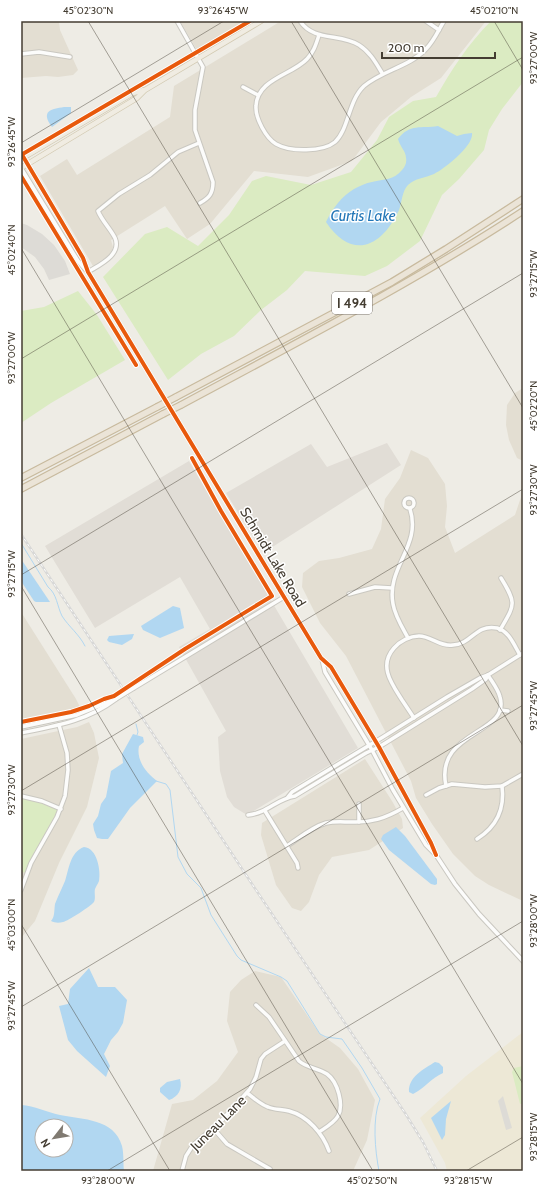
<svg xmlns="http://www.w3.org/2000/svg" width="544" height="1192" viewBox="0 0 544 1192" font-family="Cabin,sans-serif">
  <rect width="100%" height="100%" fill="#eeece5"/>
  <g fill="#e3ded2">
    <path d="M21,21H60L59,22L60,30L78,70L73,75L58,77L46,76L21,78Z"/>
    <path d="M180,21H244L197,50Z"/>
    <path d="M281,21H486L441,78L411,97L381,122L352,161L308,177L254,171L210,224L187,239L165,206L111,240L113,247L110,255L93,266L40,176L67,159L77,175L170,117L174,86Z"/>
    <path d="M523,388V461L517,458L509,440L506,425L507,405L515,393Z"/>
    <path d="M411,450L428,458L445,484L447,506L445,527L455,553L515,515L521,497L523,474V901L489,885L475,876L453,854L432,824L416,798L411,781L346,656L320,623L302,587L303,573L319,561L339,558L372,549L381,529L385,499L400,478Z"/>
    <path d="M21,612L76,699L80,707L68,711L21,720Z"/>
    <path d="M89,722L94,733L99,758L87,807L59,863L35,921L21,938V739L77,727Z"/>
    <path d="M365,759L392,801L402,819L403,828L369,850L332,857L319,875L309,902L301,911L292,908L276,885L261,835L262,823Z"/>
    <path d="M255,971L281,977L320,1034L340,1048L358,1069L375,1100L367,1140L353,1171H153L172,1104L193,1100L217,1081L238,1052L227,1021L230,992L241,980Z"/>
  </g>
  <g fill="#e1ddd6">
    <path d="M387,443L401,465L263,553L226,493L311,444L327,467Z"/>
    <path d="M189,461L358,748L247,815L234,807L227,797L220,771L218,737L226,731L179,647L210,629L180,577L95,628L45,546Z"/>
  </g>
  <path fill="#ede8d6" d="M523,1032V1171H447L445,1163L420,1118L466,1076Z"/>
  <g fill="#dbebc2">
    <path d="M491,21H523V82L502,109L489,130L484,150L459,179L442,195L420,241L387,266L365,276L305,271L287,290L261,310L234,336L201,354L168,380L103,277L145,234L167,227L198,246L229,215L252,181L266,176L311,185L351,172L377,140L389,117L413,101L436,97C452,69 468,44 491,21Z"/>
    <path d="M78,291L97,315L125,360L51,403L21,423V311L44,307Z"/>
    <path d="M21,796L31,798L61,809L27,874L21,871Z"/>
    <path d="M523,1066V1103L520,1104L512,1072L514,1068Z"/>
  </g>
  <g fill="#dddbd6">
    <path d="M21,223L27,225L42,234L54,245L65,261L70,274L49,280L44,269L35,257L21,247Z"/>
    <path d="M503,1096L512,1128L506,1130L498,1101Z"/>
  </g>
  <g fill="#b1d7f1" fill-rule="evenodd">
    <path d="M64,107H71V113L52,127C40,111 51,109 64,107Z"/>
    <path d="M438,126L457,136L464,134L472,133C474,146 444,169 434,174C425,178 415,178 408,185C402,191 402,202 399,210C382,247 352,261 326,222C332,209 342,196 354,189C360,186 366,183 372,182C384,179 394,180 402,170C405,167 407,162 406,158C406,151 400,147 398,139C410,123 421,129 438,126Z"/>
    <path d="M21,559L50,602H36L34,601L21,581Z"/>
    <path d="M173,606L180,608L184,628L160,638L143,630L141,626Z"/>
    <path d="M134,634L132,639L122,645L109,642L107,640L109,636Z"/>
    <path d="M133,734L143,737L144,742L139,746C136,760 146,773 157,781L130,808L108,839H102L97,838L94,830L93,824L98,816L101,804L106,797L111,771L123,763L122,754Z"/>
    <path d="M396,827L405,836L437,879V884L435,885L431,884L389,850L381,839L383,835Z"/>
    <path d="M84,847C97,848 101,870 99,881C98,884 96,886 95,889C94,893 96,898 94,902C91,906 68,921 63,922C59,923 55,923 51,921C55,917 54,910 55,904C58,896 62,888 65,881C69,869 70,852 84,847Z"/>
    <path d="M89,968L98,987H115L127,1000L123,1023L118,1032L111,1040L104,1054L110,1066L106,1077L77,1051L68,1040L59,1006L68,1004L70,989Z"/>
    <path d="M435,1062L439,1063L443,1067V1073C431,1078 424,1089 413,1094L409,1092C408,1077 424,1069 435,1062Z"/>
    <path d="M180,1079C183,1089 178,1097 169,1100L160,1092V1088L167,1082Z"/>
    <path d="M451,1101L446,1119L445,1135L442,1140L431,1118Z"/>
    <path d="M21,1105C35,1106 46,1112 60,1115C83,1120 114,1118 122,1146C124,1154 123,1163 124,1171H21ZM42,1126H66V1150H42Z"/>
  </g>
  <g fill="none" stroke-linecap="round" stroke-linejoin="round">
    <g stroke="#b1d7f1" stroke-width="1">
      <path d="M21,543L48,587C57,594 57,606 62,616C69,627 79,634 85,646"/>
      <path d="M136,724L138,732L137,735"/>
      <path d="M156,781L166,784L170,790L178,857L187,874L201,888L211,915L237,956L241,960L281,977L287,981L320,1034L326,1037L342,1039L362,1068L380,1099C372,1119 375,1150 379,1171"/>
    </g>
    <g stroke="#cac8c1" stroke-width="5.5">
      <g id="minor">
        <path d="M177,21L203,67L195,110V130L213,182C213,194 209,198 200,203"/>
        <path d="M300,21C314,42 340,33 359,45C370,52 376,63 382,73"/>
        <path d="M426,21L439,30"/>
        <path d="M319,35C316,44 314,52 307,59C292,75 257,79 256,106C255,118 266,138 276,144C290,152 323,152 335,142C349,129 348,101 364,86C383,70 409,67 426,49C434,41 438,31 444,21"/>
        <path d="M21,54L39,52L70,57"/>
        <path d="M243,87L258,95"/>
        <path d="M21,153L83,258L88,272L284,597L321,658L331,667L379,747L431,843L436,855"/>
        <path d="M21,168L78,261L86,270"/>
        <path d="M88,272C99,265 122,255 115,238C110,228 102,221 98,211L119,194L150,175L178,152L199,143"/>
        <circle cx="409" cy="503" r="5"/>
        <path d="M349,594L375,587L392,588"/>
        <path d="M500,630C515,604 517,604 501,578"/>
        <path d="M408,638C402,627 395,616 393,604C386,567 422,546 410,509"/>
        <path d="M322,659L325,672L372,750L393,790L426,845L436,855L455,884L479,914L523,961"/>
        <path d="M134,688L284,597"/>
        <path d="M500,710L508,711"/>
        <path d="M414,718C410,712 406,706 402,700C392,684 378,666 394,648C400,641 410,636 419,636C431,636 440,647 453,645C472,644 475,624 497,628C509,631 514,645 520,655"/>
        <path d="M21,727L77,715L111,701"/>
        <path d="M21,733C56,726 87,721 116,699"/>
        <path d="M446,786C434,730 511,735 500,697C498,689 492,682 488,675"/>
        <path d="M426,795L439,788L452,784L485,787L502,786L523,774"/>
        <path d="M21,796L42,801L61,809"/>
        <path d="M288,797L292,792L325,772L383,737L447,697L480,678L488,675L523,653"/>
        <path d="M359,804V822"/>
        <path d="M265,811L297,863L298,868"/>
        <path d="M248,815C268,813 276,799 295,796L366,753L379,747L472,689L486,679L488,675"/>
        <path d="M477,839C496,827 505,809 502,786"/>
        <path d="M287,846C299,838 312,827 326,823C335,821 343,822 351,822C371,823 386,818 403,808"/>
        <path d="M21,890L31,863L57,817L65,796L68,770L67,753L59,725"/>
        <path d="M256,1005L269,1017L299,1061C307,1068 318,1068 327,1074C338,1082 344,1105 338,1116C334,1123 325,1128 319,1132"/>
        <path d="M247,1093C254,1098 260,1104 268,1107C275,1110 282,1109 289,1111C308,1116 323,1134 329,1151"/>
        <path d="M213,1128L227,1144L270,1169"/>
        <path d="M182,1171L186,1156L193,1145L222,1120L250,1089L256,1077L261,1059L265,1054L285,1041"/>
      </g>
    </g>
    <g stroke="#d2c9b1" stroke-width="6">
      <g id="major">
        <path d="M21,159L133,93L144,90"/>
        <path d="M21,168L137,98L145,90L261,21"/>
      </g>
    </g>
    <g stroke="#c8ba9e" stroke-width="8">
      <g id="highway">
        <path d="M176,397L392,282L446,249L523,199"/>
        <path d="M181,405C296,343 413,283 523,211"/>
        <path d="M21,478L157,407"/>
        <path d="M21,489L163,414"/>
      </g>
    </g>
    <use href="#minor" stroke="#fcfcfb" stroke-width="3.5"/>
    <use href="#major" stroke="#f0ece2" stroke-width="4.5"/>
    <use href="#highway" stroke="#ebe4d7" stroke-width="5.5"/>
    <g stroke="#d8d8d7" stroke-width="2.5">
      <path id="rail" d="M21,534L254,887L405,1113L423,1142L437,1171"/>
    </g>
    <use href="#rail" stroke="#fff" stroke-width="1" stroke-dasharray="3" stroke-linecap="butt"/>
    <g stroke="#cac8c1" stroke-width="5.5" stroke-linecap="butt">
      <path id="minor-bridge" d="M116,699L134,688"/>
    </g>
    <g stroke="#c8ba9e" stroke-width="8" stroke-linecap="butt">
      <g id="highway-bridge">
        <path d="M157,407L176,397"/>
        <path d="M163,414L181,405"/>
      </g>
    </g>
    <use href="#minor-bridge" stroke="#fcfcfb" stroke-width="3.5"/>
    <use href="#highway-bridge" stroke="#ebe4d7" stroke-width="5.5"/>
    <g stroke="#fff" stroke-width="6">
      <g id="cycleway">
        <path d="M21,153L83,258L88,272L284,597L321,658L331,667L379,747L431,843L436,855"/>
        <path d="M21,155L250,21"/>
        <path d="M21,176L136,365"/>
        <path d="M21,722L71,712L89,706L104,699L114,696L185,649L272,596L221,511L192,458"/>
      </g>
    </g>
    <use href="#cycleway" stroke="#e8590c" stroke-width="4"/>
  </g>
  <path fill="none" stroke="#443d32" stroke-width="1" stroke-opacity="0.45" d="M88,21L523,746M291,21L523,408M494,21L523,70M21,143L224,21M21,248L523,1084M21,359L523,57M21,575L523,273M21,586L373,1171M21,791L523,489M21,924L170,1171M21,1007L523,705M107,1171L523,921M466,1171L523,1137"/>
  <g text-anchor="middle" stroke-width="3" stroke-linejoin="round" paint-order="stroke">
    <rect fill="#fff" stroke="#7c7770" stroke-width="1" x="332" y="292" width="40" height="22" rx="3"/>
    <g font-size="13" font-weight="bold" fill="#443d32">
      <text x="352" y="308">I 494</text>
    </g>
    <g font-size="14" fill="#443d32" stroke="#fff">
      <text transform="translate(273 557) rotate(59)" y="5">Schmidt Lake Road</text>
      <text transform="translate(218 1123) rotate(-45)" y="5">Juneau Lane</text>
    </g>
    <g font-size="15" font-style="italic" fill="#2377b8" stroke="#fff">
      <text x="363" y="221">Curtis Lake</text>
    </g>
  </g>
  <rect width="544" height="1192" fill="none" stroke="#ffffff" stroke-width="44"/>
  <g transform="translate(54 1138) rotate(239)"><circle r="19" fill="#ffffff" stroke="#b4b1ad"/>
  <path d="M0-3L7 15L0 10L-7 15Z" fill="#807a71"/>
  <text y="-6" font-size="11" font-weight="bold" text-anchor="middle" fill="#443d32">N</text>
  </g>
  <path d="M382 52v6h113v-6" fill="none" stroke="#443d32" stroke-width="2"/>
  <text x="388" y="52" font-size="12" fill="#443d32" stroke="#ffffff" stroke-width="3" paint-order="stroke">200 m</text>
  <rect x="22" y="22" width="500" height="1148" fill="none" stroke="#443d32" stroke-width="1.5"/>
  <g font-size="10" text-anchor="middle" fill="#443d32">
    <text x="88" y="14">45°02'30"N</text>
    <text x="223" y="14">93°26'45"W</text>
    <text x="494" y="14">45°02'10"N</text>
    <text transform="translate(533 58) rotate(-90)" y="4">93°27'00"W</text>
    <text transform="translate(11 142) rotate(-90)" y="4">93°26'45"W</text>
    <text transform="translate(11 250) rotate(-90)" y="4">45°02'40"N</text>
    <text transform="translate(533 274) rotate(-90)" y="4">93°27'15"W</text>
    <text transform="translate(11 358) rotate(-90)" y="4">93°27'00"W</text>
    <text transform="translate(533 406) rotate(-90)" y="4">45°02'20"N</text>
    <text transform="translate(533 490) rotate(-90)" y="4">93°27'30"W</text>
    <text transform="translate(11 574) rotate(-90)" y="4">93°27'15"W</text>
    <text transform="translate(533 706) rotate(-90)" y="4">93°27'45"W</text>
    <text transform="translate(11 790) rotate(-90)" y="4">93°27'30"W</text>
    <text transform="translate(533 921) rotate(-90)" y="4">93°28'00"W</text>
    <text transform="translate(11 925) rotate(-90)" y="4">45°03'00"N</text>
    <text transform="translate(11 1006) rotate(-90)" y="4">93°27'45"W</text>
    <text transform="translate(533 1137) rotate(-90)" y="4">93°28'15"W</text>
    <text x="108" y="1184">93°28'00"W</text>
    <text x="372" y="1184">45°02'50"N</text>
    <text x="468" y="1184">93°28'15"W</text>
  </g>
</svg>
